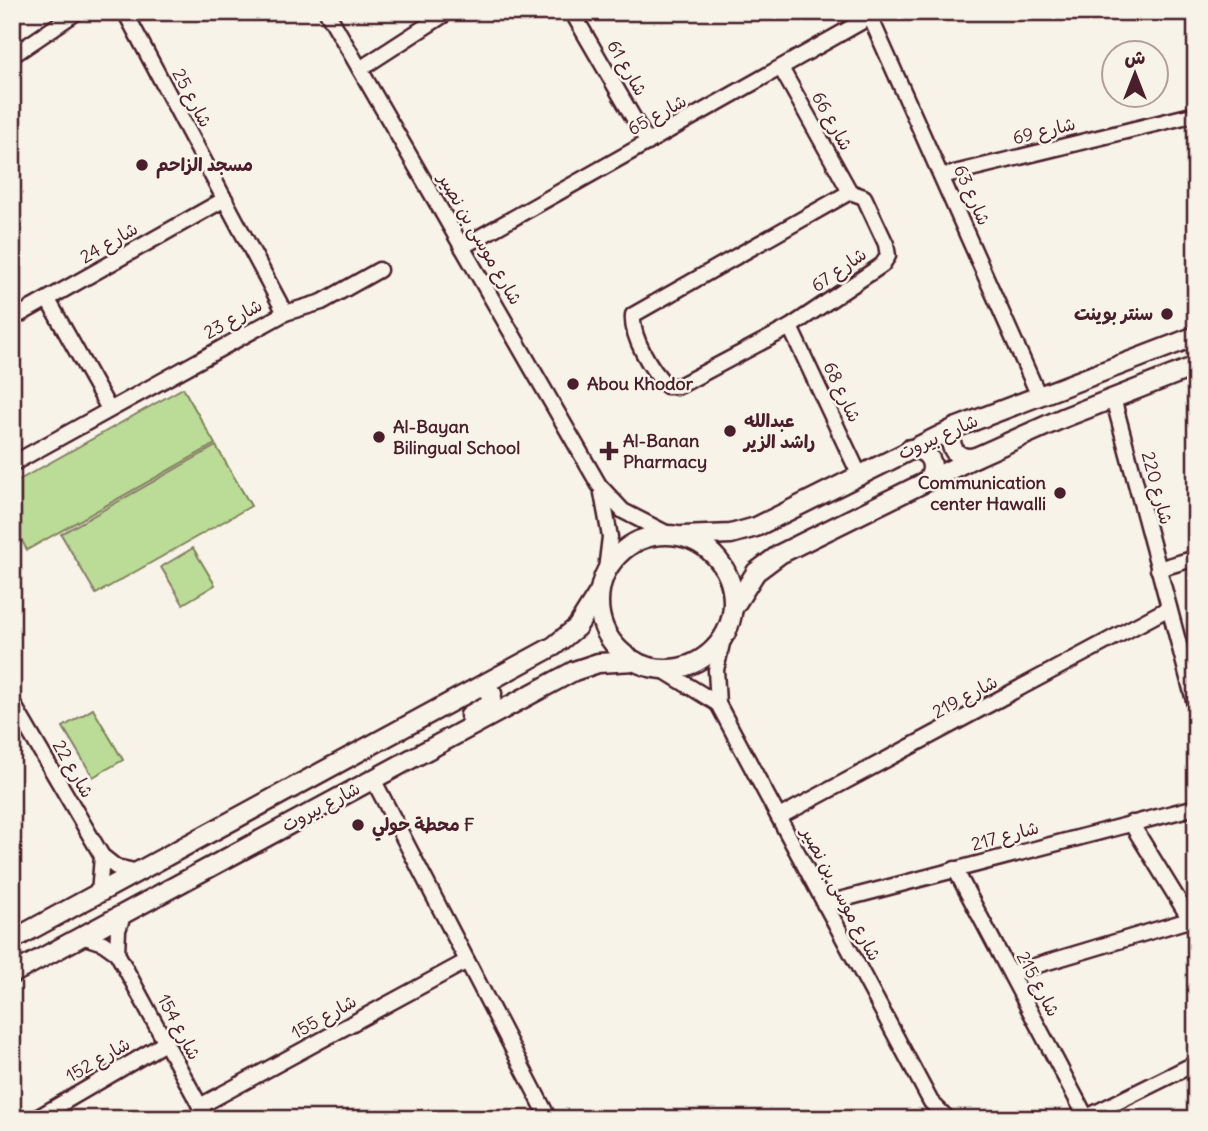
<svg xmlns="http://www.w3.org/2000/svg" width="1208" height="1131" viewBox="0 0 1208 1131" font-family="Delius,'Playpen Sans Arabic',sans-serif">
  <rect width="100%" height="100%" fill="#f7f3e8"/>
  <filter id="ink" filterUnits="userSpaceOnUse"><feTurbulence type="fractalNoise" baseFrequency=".0143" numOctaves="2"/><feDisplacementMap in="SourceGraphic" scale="14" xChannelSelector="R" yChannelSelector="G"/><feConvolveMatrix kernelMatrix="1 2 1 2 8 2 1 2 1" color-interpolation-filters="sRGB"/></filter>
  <g filter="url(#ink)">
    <g fill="#badc96" stroke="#827e60" stroke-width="2">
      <path d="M183,388L215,444L27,550L12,523V484Z"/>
      <path d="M216,446L251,506L96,594L61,534Z"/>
      <path d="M193,548L215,585L183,604L161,567Z"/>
      <path d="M93,709L123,760L93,777L63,727Z"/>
    </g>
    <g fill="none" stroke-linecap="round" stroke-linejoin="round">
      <g stroke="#4a1f2b" stroke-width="19">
        <g id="minor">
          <path d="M125,12L285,313"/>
          <path d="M327,12L599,485L623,511L668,534"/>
          <path d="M572,12L648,143"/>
          <path d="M868,12L1038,394"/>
          <path d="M12,56L77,12"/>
          <path d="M781,68L850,192"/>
          <path d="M360,69L448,12"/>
          <path d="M942,176L1196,114"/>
          <path d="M850,192L864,197L886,244L888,256L882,265L790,327L679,386H667C651,370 631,337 633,315Z"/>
          <path d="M462,247L870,17"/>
          <path d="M48,300L109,409"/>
          <path d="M12,319L225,199"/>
          <path d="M790,327L859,474"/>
          <path d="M1113,398L1196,708"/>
          <path d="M12,464L285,313L322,302L379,270"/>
          <path d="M602,493L610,537L606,570"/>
          <path d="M1158,569L1196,558"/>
          <path d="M723,639L716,670L718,704L931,1102L948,1119"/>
          <path d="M661,669L718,704"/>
          <path d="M12,702L102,856L116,867L139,872"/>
          <path d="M373,779L549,1119"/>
          <path d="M779,817L1169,608"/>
          <path d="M1131,823L1196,929"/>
          <path d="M955,869L1086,1117"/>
          <path d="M99,894L102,856"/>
          <path d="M824,904L1196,807"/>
          <path d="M82,936L103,943L117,953L207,1119"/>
          <path d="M117,953L118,930L124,913"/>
          <path d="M1011,973L1189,920"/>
          <path d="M200,1106L467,961"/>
          <path d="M35,1119L165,1043"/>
          <path d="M1083,1119L1196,1063"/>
        </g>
      </g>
      <g stroke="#4a1f2b" stroke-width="23">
        <g id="major">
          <path d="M955,428C945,445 956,462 976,457"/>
          <path d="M910,449C930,449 938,466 927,481"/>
          <circle cx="666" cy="602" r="67"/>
          <path d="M683,536L731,534L756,527L955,428L1196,336"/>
          <path d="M734,607L756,572L780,554L976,457L1063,418L1196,366"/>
          <path d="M470,715L490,704L492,694L482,686"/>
          <path d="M12,940L554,646L577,627L599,592"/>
          <path d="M12,974L574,671L598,663L635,661"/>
        </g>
      </g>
      <use href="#minor" stroke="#f7f3e8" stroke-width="14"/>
      <use href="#major" stroke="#f7f3e8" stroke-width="18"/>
    </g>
  </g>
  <g fill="#4a1f2b" stroke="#f7f3e8" stroke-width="2.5">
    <circle cx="142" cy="165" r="7"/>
    <circle cx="1167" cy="314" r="7"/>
    <circle cx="573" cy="384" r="7"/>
    <circle cx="730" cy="431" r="7"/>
    <circle cx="379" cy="437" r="7"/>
    <path d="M605.5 440.5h7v7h7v7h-7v7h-7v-7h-7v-7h7z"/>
    <circle cx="1060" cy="493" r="7"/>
    <circle cx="358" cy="825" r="7"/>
  </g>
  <g text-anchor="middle" stroke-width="5" stroke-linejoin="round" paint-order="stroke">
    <g font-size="18" fill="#4a1f2b" stroke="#f7f3e8">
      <text transform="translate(627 68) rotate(60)" y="6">شارع 61</text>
      <text transform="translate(192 98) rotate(62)" y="6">شارع 25</text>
      <text transform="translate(657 115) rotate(-29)" y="6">شارع 65</text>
      <text transform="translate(832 121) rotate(61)" y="6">شارع 66</text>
      <text transform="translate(1044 131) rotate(-14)" y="6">شارع 69</text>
      <text transform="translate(972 195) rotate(66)" y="6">شارع 63</text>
      <text transform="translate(480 239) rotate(60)" y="6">شارع موسى بن نصير</text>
      <text transform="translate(109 243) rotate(-30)" y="6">شارع 24</text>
      <text transform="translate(839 270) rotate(-35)" y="6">شارع 67</text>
      <text transform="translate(233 319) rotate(-29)" y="6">شارع 23</text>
      <text transform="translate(842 392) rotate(65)" y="6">شارع 68</text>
      <text transform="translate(938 437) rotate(-24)" y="6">شارع بيروت</text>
      <text transform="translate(1157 488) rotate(75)" y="6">شارع 220</text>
      <text transform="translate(965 697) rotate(-28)" y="6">شارع 219</text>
      <text transform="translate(73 769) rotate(60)" y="6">شارع 22</text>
      <text transform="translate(321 807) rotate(-28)" y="6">شارع بيروت</text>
      <text transform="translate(1005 836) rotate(-15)" y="6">شارع 217</text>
      <text transform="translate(841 894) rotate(62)" y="6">شارع موسى بن نصير</text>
      <text transform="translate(1038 984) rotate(62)" y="6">شارع 215</text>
      <text transform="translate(324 1017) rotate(-29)" y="6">شارع 155</text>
      <text transform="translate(179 1027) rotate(62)" y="6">شارع 154</text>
      <text transform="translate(98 1060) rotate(-30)" y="6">شارع 152</text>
    </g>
    <g font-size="18" font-weight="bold" fill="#4a1f2b" stroke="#f7f3e8" text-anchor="start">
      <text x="156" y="171">مسجد الزاحم</text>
      <text x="1153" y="320" text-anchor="end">سنتر بوينت</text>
      <text x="587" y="390">Abou Khodor</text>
      <text x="744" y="427">عبدالله<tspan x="744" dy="21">راشد الزير</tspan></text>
      <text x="393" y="433">Al-Bayan<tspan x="393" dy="21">Bilingual School</tspan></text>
      <text x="623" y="447">Al-Banan<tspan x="623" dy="21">Pharmacy</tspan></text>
      <text x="1046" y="489" text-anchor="end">Communication<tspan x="1046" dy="21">center Hawalli</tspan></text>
      <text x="372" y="831">محطة حولي F</text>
    </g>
  </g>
  <rect width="1208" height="1131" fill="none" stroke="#f7f3e8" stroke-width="42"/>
  <rect x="21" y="21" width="1166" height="1089" fill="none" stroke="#4a1f2b" stroke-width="2.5" filter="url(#ink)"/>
  <g transform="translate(1135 74)"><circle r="33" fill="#f7f3e8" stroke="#b29e9c" stroke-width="2"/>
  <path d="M0-5L12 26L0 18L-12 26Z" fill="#4a1f2b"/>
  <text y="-10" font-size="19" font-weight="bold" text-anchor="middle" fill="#4a1f2b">ش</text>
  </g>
</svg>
